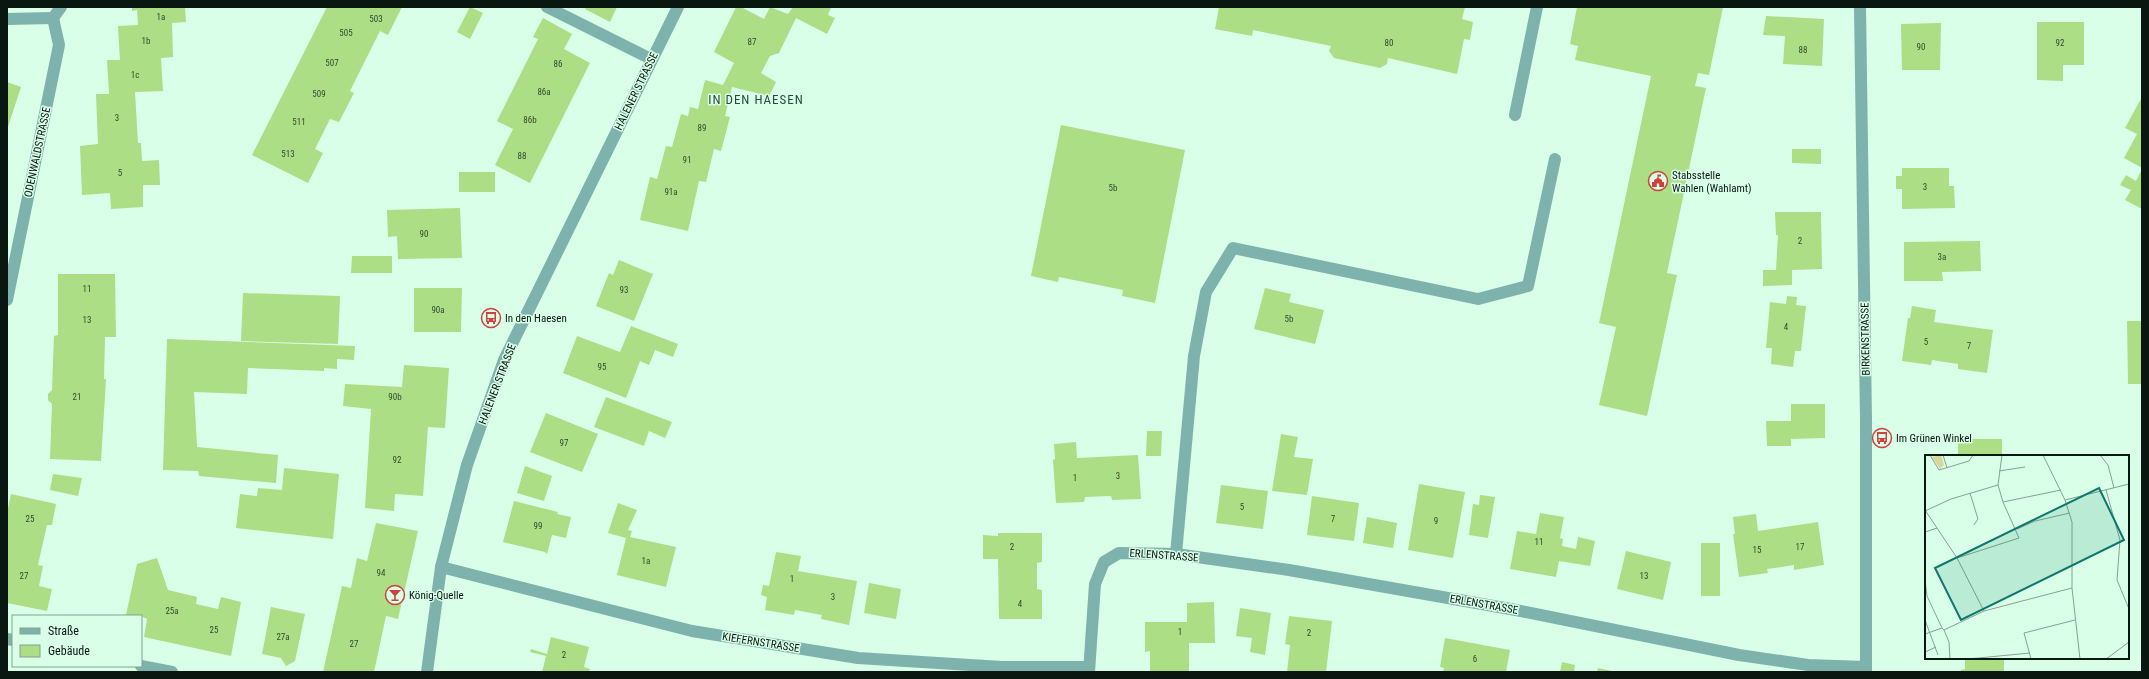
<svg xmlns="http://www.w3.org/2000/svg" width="2149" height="679" viewBox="0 0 2149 679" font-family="'Roboto Condensed',sans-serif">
  <rect width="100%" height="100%" fill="#d9ffe8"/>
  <g fill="#acde85">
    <path d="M132,7H185L186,22L172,23L173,57L161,58L163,91L135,92L138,143H141L142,161L159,160L160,185H143V207L111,209L110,193L82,195L80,146L98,144L96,94H109L107,60H120L118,26L138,25L137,10L132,11Z"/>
    <path d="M327,7H402L388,35L380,31L350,91L354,93L339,122L330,119L315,149L323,153L308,183L252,155Z"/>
    <path d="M470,7L483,13L470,39L457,32Z"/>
    <path d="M586,7H617L610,22L585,9Z"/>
    <path d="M736,7H741L764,19L770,7L788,14L793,7H831L828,15L835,18L827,34L796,18L779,53L770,56L761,73L776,82L769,96L732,87L725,116L730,117L721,151L714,149L706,182L699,181L688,231L640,220L650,177L657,179L666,146L672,147L681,114L688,116L690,107L698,109L705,80L723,85L734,63L714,52Z"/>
    <path d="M1219,7H1465L1462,19L1473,22L1470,40L1464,39L1457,74L1388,58L1387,64L1380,68L1334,58L1329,51L1331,46L1253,30L1252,36L1215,29Z"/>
    <path d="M1577,7H1723L1709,75L1698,73L1695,86L1706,88L1667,273L1677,275L1647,416L1599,405L1616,327L1599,323L1651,76L1575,60L1578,46L1570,44Z"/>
    <path d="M1766,16L1824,19L1822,66L1783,64L1785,36L1763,35Z"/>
    <path d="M543,18L572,34L564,49L590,63L530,183L495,165L513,129L497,121L538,39L533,37Z"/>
    <path d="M2037,22H2084V65H2063V81L2037,80Z"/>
    <path d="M1941,23L1940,70H1902L1901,24Z"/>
    <path d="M7,82L21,87L7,130Z"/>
    <path d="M2142,97V168L2124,158L2137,134L2125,128Z"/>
    <path d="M1061,125L1185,150L1155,303L1122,296L1123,290L1059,277L1058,282L1031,276Z"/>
    <path d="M1792,149H1821V164L1792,163Z"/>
    <path d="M1902,168H1949V186H1954L1955,208L1902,209V189H1896V176H1902Z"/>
    <path d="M2142,169V209L2125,200L2131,190L2120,185L2126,175L2136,181Z"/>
    <rect x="459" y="172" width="36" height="20"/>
    <path d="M460,208L462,258L398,259L397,236L388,237L387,210Z"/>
    <path d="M1775,212H1821L1822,269L1792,270V285L1763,286V270H1776L1778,235H1776Z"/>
    <path d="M1980,241L1981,271L1942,272L1943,281H1904V242Z"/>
    <path d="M352,256H392V273H351Z"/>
    <path d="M619,260L653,274L634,321L596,306L609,273L613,275Z"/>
    <path d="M58,274H115L116,337H105L104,379H106L101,461L50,459L52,404L48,400V394L52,390L54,336L58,335Z"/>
    <path d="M414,288H462L461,332H414Z"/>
    <path d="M1265,288L1291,294L1289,302L1324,310L1315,344L1254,329Z"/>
    <path d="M243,293L340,296L338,344L241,341Z"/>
    <path d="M1787,296L1797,297L1796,305L1806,306L1801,351H1795L1793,367L1771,364L1772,348H1766L1770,302L1786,304Z"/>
    <path d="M1912,306L1936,310L1934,322L1993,330L1987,373L1958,369V364L1932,360L1931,365L1902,361L1908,318H1910Z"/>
    <path d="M2127,321H2142V384H2128Z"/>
    <path d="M631,326L678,344L673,357L655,350L649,365L640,361L626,398L563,373L577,336L620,352Z"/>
    <path d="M167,339L355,346L354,360L337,359V369L324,368V371L248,368L247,394L194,392L197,447L278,455L276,483L199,476L198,471L163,470Z"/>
    <path d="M404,365L449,368L445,428L428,427L423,496L395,494L394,511L365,508L371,409L343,406L345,384L402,387Z"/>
    <path d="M606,397L672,422L665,438L649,431L644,446L594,427Z"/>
    <path d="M1791,404H1825V438L1791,439V446H1767L1766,421H1791Z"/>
    <path d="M546,413L598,434L582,472L530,452Z"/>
    <path d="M1147,431H1162L1161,456H1146Z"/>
    <path d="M1281,434L1298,437L1294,457L1313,459L1307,495L1272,491Z"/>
    <rect x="1958" y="439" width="44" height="17"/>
    <path d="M1076,442L1077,458L1138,455L1141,499L1112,500L1111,496L1085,497L1084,502L1056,503L1053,460L1055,459L1054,444Z"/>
    <path d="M525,466L552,476L544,501L517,493Z"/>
    <path d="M284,468L339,474L333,539L236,528L240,494L257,496L258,488L282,490Z"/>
    <path d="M53,474L82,478L78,496L50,490Z"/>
    <path d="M1419,484L1465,492L1453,558L1408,550Z"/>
    <path d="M1221,485L1268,491L1263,529L1216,523Z"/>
    <path d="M11,494L56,504L52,525H47L38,565L43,566L39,586L52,589L47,611L7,603V513Z"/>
    <path d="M1480,495L1495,497L1488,538L1469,535L1473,504L1479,505Z"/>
    <path d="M1312,496L1359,503L1354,541L1307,535Z"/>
    <path d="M514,501L558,512L557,514L571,517L566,538L552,535L547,554L545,552L503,542Z"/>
    <path d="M618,503L637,510L628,530L632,531L630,537L676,547L666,587L617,575L626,538L608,533Z"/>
    <path d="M1540,513L1564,517L1560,538L1563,539L1562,546L1576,549L1578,537L1595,541L1590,566L1559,561L1556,577L1510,569L1517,531L1536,534Z"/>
    <path d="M1756,514L1758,531L1818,522L1824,565L1794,570V565L1781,567L1767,569L1768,573L1739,577L1733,534H1735L1733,517Z"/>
    <path d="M1367,517L1397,523L1393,548L1363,543Z"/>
    <path d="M376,523L418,531L398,619L386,616L374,672H323L342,586L351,588L357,558L367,561Z"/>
    <path d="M998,533H1042V562L1037,563V589L1042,590V619H999L998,559H983V535L998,536Z"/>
    <rect x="1701" y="543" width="19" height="53"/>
    <path d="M1626,551L1671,562L1663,600L1617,589Z"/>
    <path d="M776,552L801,556L798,571L857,581L849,625L821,619L822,615L795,610L794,615L765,610L767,597L761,595L763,585L769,586Z"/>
    <path d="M157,558L168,590L197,597L196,604L218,609L221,597L241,602L231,656L144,637L147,619L141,616L126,615L137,564Z"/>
    <path d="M869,583L901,589L896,619L864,613Z"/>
    <path d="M1214,602L1215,643H1189V672H1150V651L1145,652V622H1187V603Z"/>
    <path d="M271,607L305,614L295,661L286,666L281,658L262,654Z"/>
    <path d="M1240,608L1271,613L1265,655L1250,652L1252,638L1236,636Z"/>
    <path d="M1289,616L1332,621L1326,672H1287L1290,645L1285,644Z"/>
    <path d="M551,637L589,647L584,667L590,669L589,672H542L546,656L530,652L531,649L547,654Z"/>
    <path d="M1445,638L1510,650L1506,672H1443L1444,668L1440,667Z"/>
    <path d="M1965,658H2004V672H1961V670L1965,669Z"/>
    <path d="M1562,662L1575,665L1574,672H1560Z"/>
    <path d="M1598,668L1612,671V672H1597Z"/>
  </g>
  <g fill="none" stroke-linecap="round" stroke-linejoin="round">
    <g stroke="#7db3ac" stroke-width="12">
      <path d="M547,7L651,59"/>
      <path d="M1515,115L1537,7"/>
      <path d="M1176,554L1194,356L1206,292L1233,248L1478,299L1528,286L1555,159"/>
    </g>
    <g stroke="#7db3ac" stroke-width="12">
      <path d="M1860,7L1866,420V672"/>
      <path d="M7,19L53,18"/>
      <path d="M7,300L59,45L53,18L61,7"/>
      <path d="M441,567L692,631L858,658L1002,667H1089"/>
      <path d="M7,639L13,640"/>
      <path d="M141,666L172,672"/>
      <path d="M427,672L441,567L467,465L504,360L678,7"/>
      <path d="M1089,672L1095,584L1104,562L1119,553L1176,554L1289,570L1516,610L1739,655L1808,665L1865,667"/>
    </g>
  </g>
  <defs>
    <g id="civic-ring" transform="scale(1)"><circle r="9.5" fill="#d9ffe8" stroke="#cf413c" stroke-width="1.5"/><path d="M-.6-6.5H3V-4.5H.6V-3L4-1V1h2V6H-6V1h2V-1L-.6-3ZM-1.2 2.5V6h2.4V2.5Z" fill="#cf413c"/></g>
    <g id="bus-ring" transform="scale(1)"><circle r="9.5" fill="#d9ffe8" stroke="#cf413c" stroke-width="1.5"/><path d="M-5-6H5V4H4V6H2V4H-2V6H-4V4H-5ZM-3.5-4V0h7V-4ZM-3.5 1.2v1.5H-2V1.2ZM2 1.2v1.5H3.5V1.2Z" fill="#cf413c"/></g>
    <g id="bar-ring" transform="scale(1)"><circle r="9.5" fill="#d9ffe8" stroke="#cf413c" stroke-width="1.5"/><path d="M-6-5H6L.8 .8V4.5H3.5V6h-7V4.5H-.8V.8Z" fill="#cf413c"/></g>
  </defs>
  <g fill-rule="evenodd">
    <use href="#civic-ring" x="1658" y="181"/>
    <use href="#bus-ring" x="491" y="318"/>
    <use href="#bus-ring" x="1882" y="438"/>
    <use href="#bar-ring" x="395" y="595"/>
  </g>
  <g text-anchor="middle" stroke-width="3" stroke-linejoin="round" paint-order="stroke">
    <g font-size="9" fill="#32492d">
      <text x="161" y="20">1a</text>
      <text x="376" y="22">503</text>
      <text x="346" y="36">505</text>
      <text x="146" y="44">1b</text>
      <text x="752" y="45">87</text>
      <text x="1389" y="46">80</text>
      <text x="2060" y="46">92</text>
      <text x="1921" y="50">90</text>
      <text x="1803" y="53">88</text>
      <text x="332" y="66">507</text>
      <text x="558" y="67">86</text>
      <text x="135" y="78">1c</text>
      <text x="544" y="95">86a</text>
      <text x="319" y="97">509</text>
      <text x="117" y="121">3</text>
      <text x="530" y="123">86b</text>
      <text x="299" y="125">511</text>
      <text x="702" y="131">89</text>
      <text x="288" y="157">513</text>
      <text x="522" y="159">88</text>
      <text x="687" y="163">91</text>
      <text x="120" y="176">5</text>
      <text x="1925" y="190">3</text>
      <text x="1113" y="191">5b</text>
      <text x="671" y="195">91a</text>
      <text x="424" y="237">90</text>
      <text x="1800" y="244">2</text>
      <text x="1942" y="260">3a</text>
      <text x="87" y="292">11</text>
      <text x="624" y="293">93</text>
      <text x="438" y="313">90a</text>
      <text x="1289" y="322">5b</text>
      <text x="87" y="323">13</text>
      <text x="1786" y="330">4</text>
      <text x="1926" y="345">5</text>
      <text x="1969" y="349">7</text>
      <text x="602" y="370">95</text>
      <text x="77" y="400">21</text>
      <text x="395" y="400">90b</text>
      <text x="564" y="446">97</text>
      <text x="397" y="463">92</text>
      <text x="1118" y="479">3</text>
      <text x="1075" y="481">1</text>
      <text x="1242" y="510">5</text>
      <text x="30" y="522">25</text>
      <text x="1333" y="522">7</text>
      <text x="1436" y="524">9</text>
      <text x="538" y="529">99</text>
      <text x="1539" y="545">11</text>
      <text x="1012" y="550">2</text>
      <text x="1800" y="550">17</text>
      <text x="1757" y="553">15</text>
      <text x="646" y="564">1a</text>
      <text x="381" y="576">94</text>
      <text x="24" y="579">27</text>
      <text x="1644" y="579">13</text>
      <text x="792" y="582">1</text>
      <text x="833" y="600">3</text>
      <text x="1020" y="607">4</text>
      <text x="172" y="614">25a</text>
      <text x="214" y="633">25</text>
      <text x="1180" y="635">1</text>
      <text x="1309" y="636">2</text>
      <text x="283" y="640">27a</text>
      <text x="354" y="647">27</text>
      <text x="564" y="658">2</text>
      <text x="1475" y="662">6</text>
    </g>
    <g font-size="11" fill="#091710" stroke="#d9ffe8">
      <text transform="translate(636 91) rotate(-64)" y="4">HALENER STRASSE</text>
      <text transform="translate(37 152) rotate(-78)" y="4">ODENWALDSTRASSE</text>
      <text transform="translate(1865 339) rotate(-91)" y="4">BIRKENSTRASSE</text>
      <text transform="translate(497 384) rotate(-69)" y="4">HALENER STRASSE</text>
      <text transform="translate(1164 555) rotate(4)" y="4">ERLENSTRASSE</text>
      <text transform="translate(1484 604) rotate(10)" y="4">ERLENSTRASSE</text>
      <text transform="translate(761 642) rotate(9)" y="4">KIEFERNSTRASSE</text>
    </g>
    <g font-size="11" fill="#091710" stroke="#d9ffe8" text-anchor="start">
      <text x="1672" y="179">Stabsstelle<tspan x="1672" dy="13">Wahlen (Wahlamt)</tspan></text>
      <text x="505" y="322">In den Haesen</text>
      <text x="1896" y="442">Im Grünen Winkel</text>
      <text x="409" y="599">König-Quelle</text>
    </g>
    <g font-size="13" letter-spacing="1" fill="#294a39" stroke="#d9ffe8">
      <text x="756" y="104">IN DEN HAESEN</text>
    </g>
  </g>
  <g transform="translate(1925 455)">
    <rect width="204" height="204" fill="#d9ffe8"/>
    <path d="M16,0L19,10L15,14L7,2Z" fill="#d8d698"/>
    <path fill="none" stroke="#86a292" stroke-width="1" d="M5,0L14,15L44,6L48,0M18,0L22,13M118,0L140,45L147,67V133L155,204M175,0L183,10L189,33M74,16L100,12M181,35L195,85L192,125L204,154M45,38L53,64L49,70M140,45L204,29M78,47L136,35M0,55L32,103L59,156M0,56L26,44L73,30M92,74L110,66L145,58M0,77L12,73M32,103L94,83L78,47L73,30L77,0M0,125L2,141L17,173M0,165L13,200M19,175L24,187L25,204M0,179L17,173L19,175L59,156L147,133M0,197L11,192M43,204L105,198M106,204L99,178L150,165M181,204L204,187"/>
    <path fill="#0f766e" fill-opacity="0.15" stroke="#0f766e" stroke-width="2" d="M174,33L199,85L36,165L10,113Z"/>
    <rect width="204" height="204" fill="none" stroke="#091710" stroke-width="2"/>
  </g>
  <rect width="2149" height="679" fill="none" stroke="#091710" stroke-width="16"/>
  <rect x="12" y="615" width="130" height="52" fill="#d9ffe8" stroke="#86a292"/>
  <rect x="20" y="628" width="20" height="6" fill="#7db3ac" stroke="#86a292"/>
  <text x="48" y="635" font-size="12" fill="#091710">Straße</text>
  <rect x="20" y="645" width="20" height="12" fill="#acde85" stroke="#86a292"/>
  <text x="48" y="655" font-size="12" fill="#091710">Gebäude</text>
</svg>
